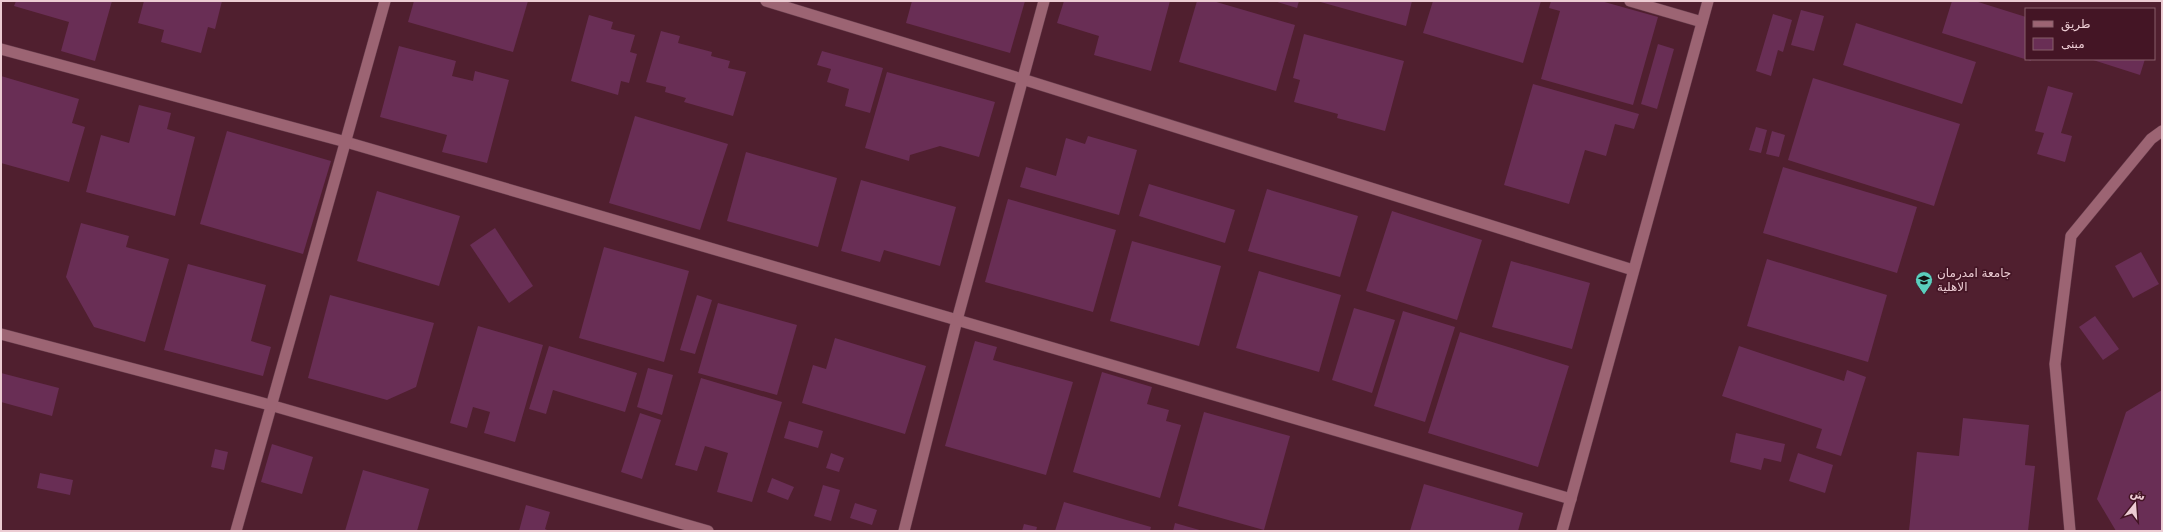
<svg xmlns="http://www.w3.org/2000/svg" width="2163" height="532" viewBox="0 0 2163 532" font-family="'DejaVu Sans',Vazirmatn,sans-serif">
  <rect width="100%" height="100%" fill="#501f2f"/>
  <g fill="#692e55">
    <path d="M16,1H112L95,61L61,51L69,22L14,6Z"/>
    <path d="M144,1H222L215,29L208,27L201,53L161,42L164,30L138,23Z"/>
    <path d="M414,1H528L513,52L408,22Z"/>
    <path d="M912,1H1025L1010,53L906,23Z"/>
    <path d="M1064,1H1170L1151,71L1094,55L1099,36L1057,23Z"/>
    <path d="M1197,1H1213L1295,25L1276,91L1179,62Z"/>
    <path d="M1274,1H1299L1297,8Z"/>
    <path d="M1317,1H1412L1406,26Z"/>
    <path d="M1433,1H1541L1523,63L1423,33Z"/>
    <path d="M1551,1H1601L1658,17L1633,105L1541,79L1560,11L1549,8Z"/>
    <path d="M1952,1H1975L2026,17V59H2031V61L1942,33Z"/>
    <path d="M1801,10L1824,16L1814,51L1791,45Z"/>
    <path d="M1773,14L1792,20L1783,52L1778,50L1771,76L1756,71Z"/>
    <path d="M589,15L613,22L611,29L635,35L630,52L637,54L629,83L621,81L618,95L571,81Z"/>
    <path d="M1856,23L1976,62L1962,104L1843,65Z"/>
    <path d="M661,31L680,36L678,43L712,52L711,56L730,61L728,68L746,72L733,116L684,102L686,98L665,92L666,87L646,82Z"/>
    <path d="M1304,34L1404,61L1385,131L1337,118L1338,114L1294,102L1300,80L1293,78Z"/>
    <path d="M1658,44L1674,49L1657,109L1641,104Z"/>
    <path d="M399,46L456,61L452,76L473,81L475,71L509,80L487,163L442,152L447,135L380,117Z"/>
    <path d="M822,51L883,68L870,113L845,106L849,89L827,82L831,69L817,65Z"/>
    <path d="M2090,59H2145L2140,75Z"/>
    <path d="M887,72L995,102L979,157L940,146L910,155L909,161L865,148Z"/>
    <path d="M1,76L79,99L72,123L85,127L69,182L1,163Z"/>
    <path d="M1813,78L1960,124L1934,206L1788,160Z"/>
    <path d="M1533,84L1639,114L1634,129L1615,124L1606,156L1585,150L1569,204L1504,185Z"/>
    <path d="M2048,86L2073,93L2061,133L2072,136L2065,162L2037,154L2044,133L2035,131Z"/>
    <path d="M139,105L171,113L167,129L195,137L175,216L86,192L101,135L129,143Z"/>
    <path d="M635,116L728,144L700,230L609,203Z"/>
    <path d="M1756,127L1767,130L1761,153L1749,150Z"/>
    <path d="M227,131L331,161L303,254L200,224Z"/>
    <path d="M1772,131L1785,135L1779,157L1766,154Z"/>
    <path d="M1088,136L1137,150L1119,215L1020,187L1026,167L1056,176L1066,138L1085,144Z"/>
    <path d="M746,152L837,178L818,247L727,221Z"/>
    <path d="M1783,167L1917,207L1897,273L1763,233Z"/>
    <path d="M861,180L956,207L940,266L884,250L880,262L841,251Z"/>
    <path d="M1149,184L1235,210L1225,243L1139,216Z"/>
    <path d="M1267,189L1358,216L1340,277L1248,251Z"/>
    <path d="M377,191L460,216L439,286L357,261Z"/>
    <path d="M1008,199L1116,230L1093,312L985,282Z"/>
    <path d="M1392,211L1482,240L1457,320L1366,291Z"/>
    <path d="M81,223L129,236L126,247L169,259L145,342L94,327L66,277Z"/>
    <path d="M495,228L533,286L509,303L470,245Z"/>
    <path d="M1132,241L1221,266L1199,346L1110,321Z"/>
    <path d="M604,247L689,271L664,362L579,338Z"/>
    <path d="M2141,252L2159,284L2133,298L2115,266Z"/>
    <path d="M1767,259L1887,295L1868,362L1747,326Z"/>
    <path d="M1511,261L1590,283L1572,349L1492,327Z"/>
    <path d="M188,264L266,285L251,341L271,347L263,376L164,350Z"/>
    <path d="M1259,271L1341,295L1319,372L1236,348Z"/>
    <path d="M330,295L434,323L416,387L387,400L308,378Z"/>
    <path d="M697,295L712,300L695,354L680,350Z"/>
    <path d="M718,303L797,325L777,395L698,373Z"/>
    <path d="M1354,308L1395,320L1372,393L1332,380Z"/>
    <path d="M1403,311L1455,327L1425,422L1374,406Z"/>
    <path d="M2095,316L2119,349L2103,360L2079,327Z"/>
    <path d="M478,326L543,345L515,442L484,433L490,412L473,407L467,428L450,423Z"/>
    <path d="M1460,332L1569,366L1538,467L1428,433Z"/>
    <path d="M835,338L926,366L905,434L802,403L813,365L826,369Z"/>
    <path d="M975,341L997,347L993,360L1073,382L1046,475L945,446Z"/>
    <path d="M549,346L637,373L625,412L553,390L546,414L529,409Z"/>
    <path d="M1739,346L1844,381L1847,370L1866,377L1841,456L1816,448L1822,429L1722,396Z"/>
    <path d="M648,368L673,375L662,415L637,407Z"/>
    <path d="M1102,372L1152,387L1147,404L1169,410L1166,421L1181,425L1160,498L1073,472Z"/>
    <path d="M1,373L59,388L52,416L1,402Z"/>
    <path d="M701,378L782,402L752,502L717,492L728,453L705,446L697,471L675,465Z"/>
    <path d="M2162,390V531H2116L2097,499L2126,412Z"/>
    <path d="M1204,412L1290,436L1264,530L1178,506Z"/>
    <path d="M640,413L661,420L642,479L621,472Z"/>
    <path d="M1963,418L2029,425L2025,465L2035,466L2028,531H1909L1917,452L1959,456Z"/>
    <path d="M789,421L823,431L818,448L784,438Z"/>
    <path d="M1736,433L1785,444L1781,462L1764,458L1761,470L1730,462Z"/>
    <path d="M272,444L313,457L302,494L261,482Z"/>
    <path d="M215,449L228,452L224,470L211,467Z"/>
    <path d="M831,453L844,458L839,472L826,468Z"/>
    <path d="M1798,453L1833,465L1825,493L1789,481Z"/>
    <path d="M363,470L429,489L417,531H345Z"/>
    <path d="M40,473L73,480L70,495L37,488Z"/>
    <path d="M772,478L794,487L788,500L767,492Z"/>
    <path d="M1424,484L1523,513L1518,531H1410Z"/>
    <path d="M823,485L840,490L831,521L814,516Z"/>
    <path d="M1064,502L1151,527L1150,531H1055Z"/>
    <path d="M855,503L877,510L872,525L850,518Z"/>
    <path d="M526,505L550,512L545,529L549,531H519Z"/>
    <path d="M1175,523L1203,531H1173Z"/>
    <path d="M1024,524L1037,527L1036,531H1022Z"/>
  </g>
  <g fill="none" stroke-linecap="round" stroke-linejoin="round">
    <g stroke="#673d4c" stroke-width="12">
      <path id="service" d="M2070,531L2055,364L2071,236L2151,139L2162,131"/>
    </g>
    <g stroke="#673d4c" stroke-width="12">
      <g id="minor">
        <path d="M766,1L1022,79L1633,270"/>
        <path d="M1630,1L1702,22"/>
        <path d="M1,49L346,142L1571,499"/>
        <path d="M1,334L270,405L708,531"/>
        <path d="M236,531L385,1"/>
        <path d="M904,531L957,320L1044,1"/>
        <path d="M1562,531L1708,1"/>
      </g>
    </g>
    <use href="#service" stroke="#9c6473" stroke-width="11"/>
    <use href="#minor" stroke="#9c6473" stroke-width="11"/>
  </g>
  <defs>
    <g id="university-pin" transform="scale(0.9)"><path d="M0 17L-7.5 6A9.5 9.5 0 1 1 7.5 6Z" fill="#5acebd" stroke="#441525"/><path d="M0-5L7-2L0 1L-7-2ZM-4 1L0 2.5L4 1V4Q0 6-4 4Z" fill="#111"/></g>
  </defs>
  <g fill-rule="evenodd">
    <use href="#university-pin" x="1924" y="280"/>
  </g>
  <g text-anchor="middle" stroke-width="3.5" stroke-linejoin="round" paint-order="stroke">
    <g font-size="12" fill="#ecccd3" stroke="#441525" text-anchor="start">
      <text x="1937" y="277">جامعة امدرمان<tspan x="1937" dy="14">الاهلية</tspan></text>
    </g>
  </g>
  <rect width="2163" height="532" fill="none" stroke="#ecccd3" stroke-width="4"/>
  <rect x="2025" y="8" width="130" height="52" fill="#441525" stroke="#875e6b"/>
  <rect x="2033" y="21" width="20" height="6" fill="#9c6473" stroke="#875e6b"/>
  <text x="2061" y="28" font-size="12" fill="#ecccd3">طريق</text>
  <rect x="2033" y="38" width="20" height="12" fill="#692e55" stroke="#875e6b"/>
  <text x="2061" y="48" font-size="12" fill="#ecccd3">مبنى</text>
  <g transform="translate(2135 504) rotate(17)" stroke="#441525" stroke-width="3" paint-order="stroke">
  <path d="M0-3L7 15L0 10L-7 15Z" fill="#ecccd3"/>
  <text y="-6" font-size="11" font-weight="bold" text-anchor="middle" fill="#ecccd3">ش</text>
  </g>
</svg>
